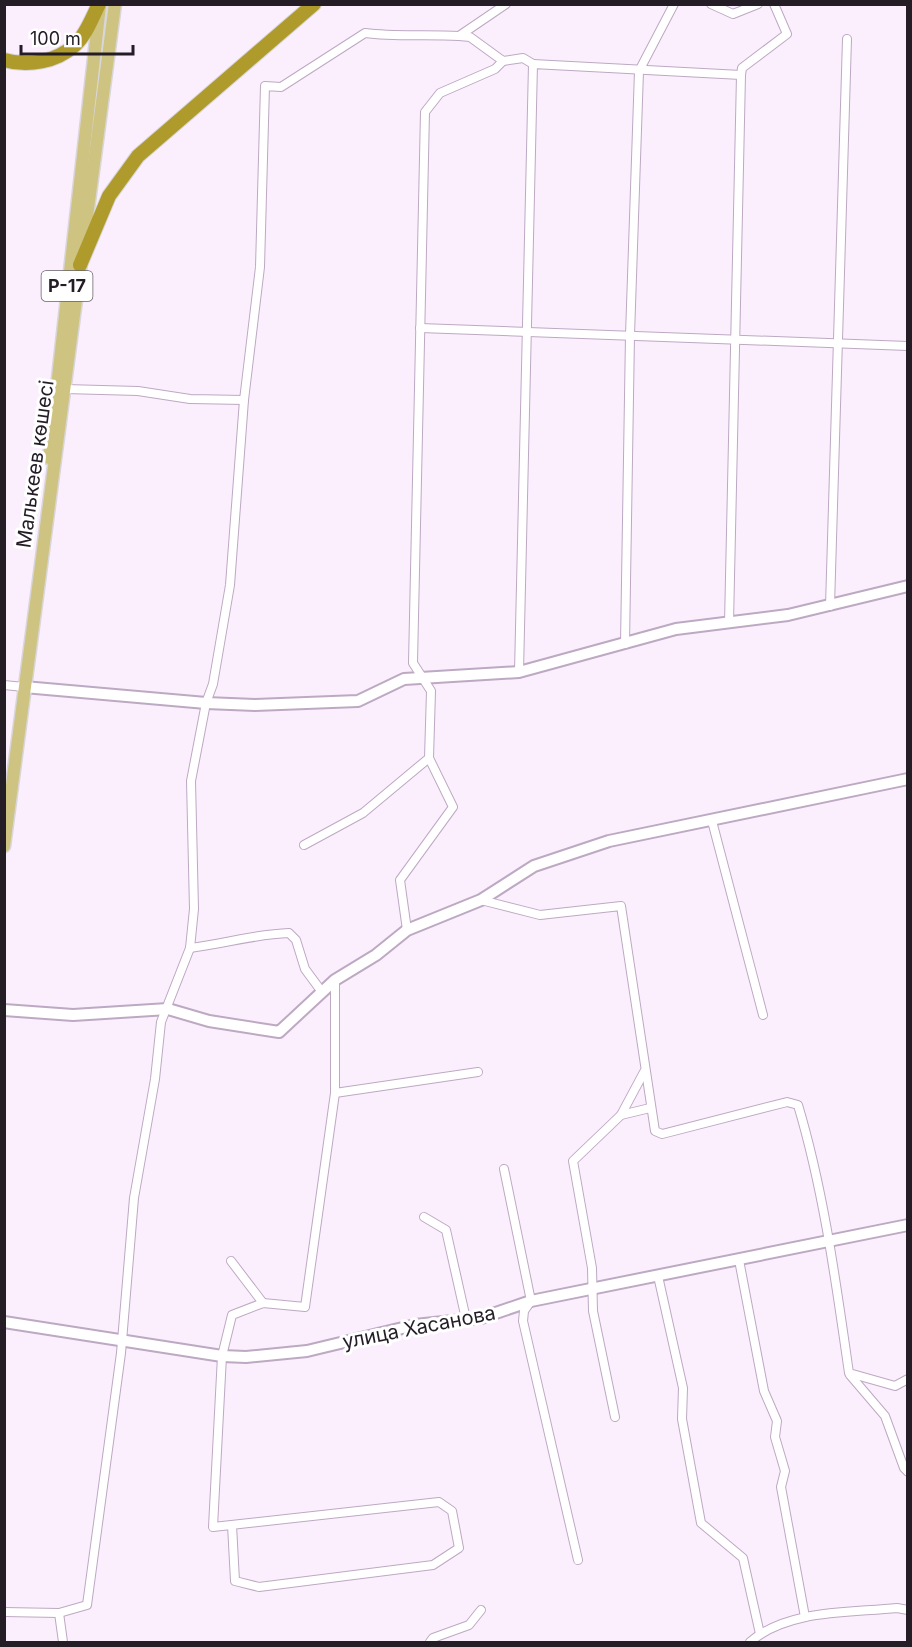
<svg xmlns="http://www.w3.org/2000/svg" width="912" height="1647" viewBox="0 0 912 1647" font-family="Inter,sans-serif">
  <rect width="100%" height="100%" fill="#fbeffe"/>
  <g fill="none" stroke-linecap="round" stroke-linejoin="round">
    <g stroke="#bda9c2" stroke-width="10">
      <g id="street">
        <path d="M506,4L459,36L470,37L503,61L523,58L533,64"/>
        <path d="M711,4L733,14L758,4"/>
        <path d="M420,328L908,346"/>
        <path d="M65,389L138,391L190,399L244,400"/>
        <path d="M830,606L847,39"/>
        <path d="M729,623L741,75L742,68L787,34L774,4"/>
        <path d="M625,644L630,335L639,71L674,4"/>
        <path d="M519,672L533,64L741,75"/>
        <path d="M4,685L24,687"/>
        <path d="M712,821L763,1015"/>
        <path d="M304,845L363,813L429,758"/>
        <path d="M481,900L540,915L621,906L655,1131L662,1134L787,1102L798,1105C824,1192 836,1283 849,1373L895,1386L908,1379"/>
        <path d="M407,930L400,880L453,807L429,758L431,691L413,663L425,112L440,93L495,69L503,61"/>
        <path d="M190,948C224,944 255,934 289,933L296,940L305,969L322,992"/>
        <path d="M335,1093L478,1072"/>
        <path d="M621,1115L644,1072"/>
        <path d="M504,1169L531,1301L524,1311L523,1321L578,1560"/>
        <path d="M424,1217L446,1230L466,1319"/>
        <path d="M739,1260L764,1391L777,1421L775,1437L785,1471L781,1487L805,1617"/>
        <path d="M231,1261L263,1303"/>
        <path d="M658,1276L683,1388L682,1419L701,1523L743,1558L760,1634"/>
        <path d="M850,1375L885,1416L904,1468L908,1472"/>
        <path d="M615,1417L593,1311L592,1268L573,1161L621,1115L650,1108"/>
        <path d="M232,1525L235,1581L259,1587L433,1565L459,1548L452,1511L439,1502L213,1527L222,1356L232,1315L263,1303L305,1307L335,1093V980"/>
        <path d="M4,1612L59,1613L87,1605L121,1353L134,1198L155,1079L161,1022L190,948L194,909L191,781L206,703L213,684L230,585L244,400L260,267L265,86L281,87L365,33C396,37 427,34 459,36"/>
        <path d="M59,1613L63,1642"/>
        <path d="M430,1642L433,1638L469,1625L481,1610"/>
        <path d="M750,1642C788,1609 850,1613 897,1608L908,1610"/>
      </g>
    </g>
    <g stroke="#bda9c2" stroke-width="14">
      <g id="secondary">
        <path d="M24,687L206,703L255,705L358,701L404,679L519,672L676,629L788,615L908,586"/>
        <path d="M4,1010L73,1015L168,1009L209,1021L279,1032L335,980L376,955L407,930L481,900L534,866L609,841L908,779"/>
        <path d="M4,1322L222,1356L246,1357L307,1351L415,1325L481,1318L531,1301L908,1225"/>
      </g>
    </g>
    <g stroke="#d8d6d8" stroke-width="15">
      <g id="primary">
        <path d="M49,458L100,5"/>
        <path d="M4,846L115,4"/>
      </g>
    </g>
    <g stroke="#d8d6d8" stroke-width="16">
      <g id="highway">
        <path d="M4,60C28,67 56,62 75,45C86,35 92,18 99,4"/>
        <path d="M80,265L109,196L138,156L314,4"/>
      </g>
    </g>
    <use href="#street" stroke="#fff" stroke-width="8"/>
    <use href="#secondary" stroke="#fff" stroke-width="10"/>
    <use href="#primary" stroke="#cec380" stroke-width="12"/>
    <use href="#highway" stroke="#ae9b2b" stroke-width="14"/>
  </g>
  <g text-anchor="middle" stroke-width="6" stroke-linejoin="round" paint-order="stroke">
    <rect fill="#fff" stroke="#666167" stroke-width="1.5" x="41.5" y="271" width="51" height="30" rx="4.5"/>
    <g font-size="18" font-weight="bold" fill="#241d26">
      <text x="67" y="292">P-17</text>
    </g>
    <g font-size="20" fill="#241d26" stroke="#fff">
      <text transform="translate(35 464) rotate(-82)" y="7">Малькеев көшесі</text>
      <text transform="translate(419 1327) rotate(-11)" y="7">улица Хасанова</text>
    </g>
  </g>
  <rect width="912" height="1647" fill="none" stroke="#241d26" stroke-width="12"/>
  <path d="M21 45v9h112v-9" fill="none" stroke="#241d26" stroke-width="3"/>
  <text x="30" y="45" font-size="18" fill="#241d26" stroke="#ffffff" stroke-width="4.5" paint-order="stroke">100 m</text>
</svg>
